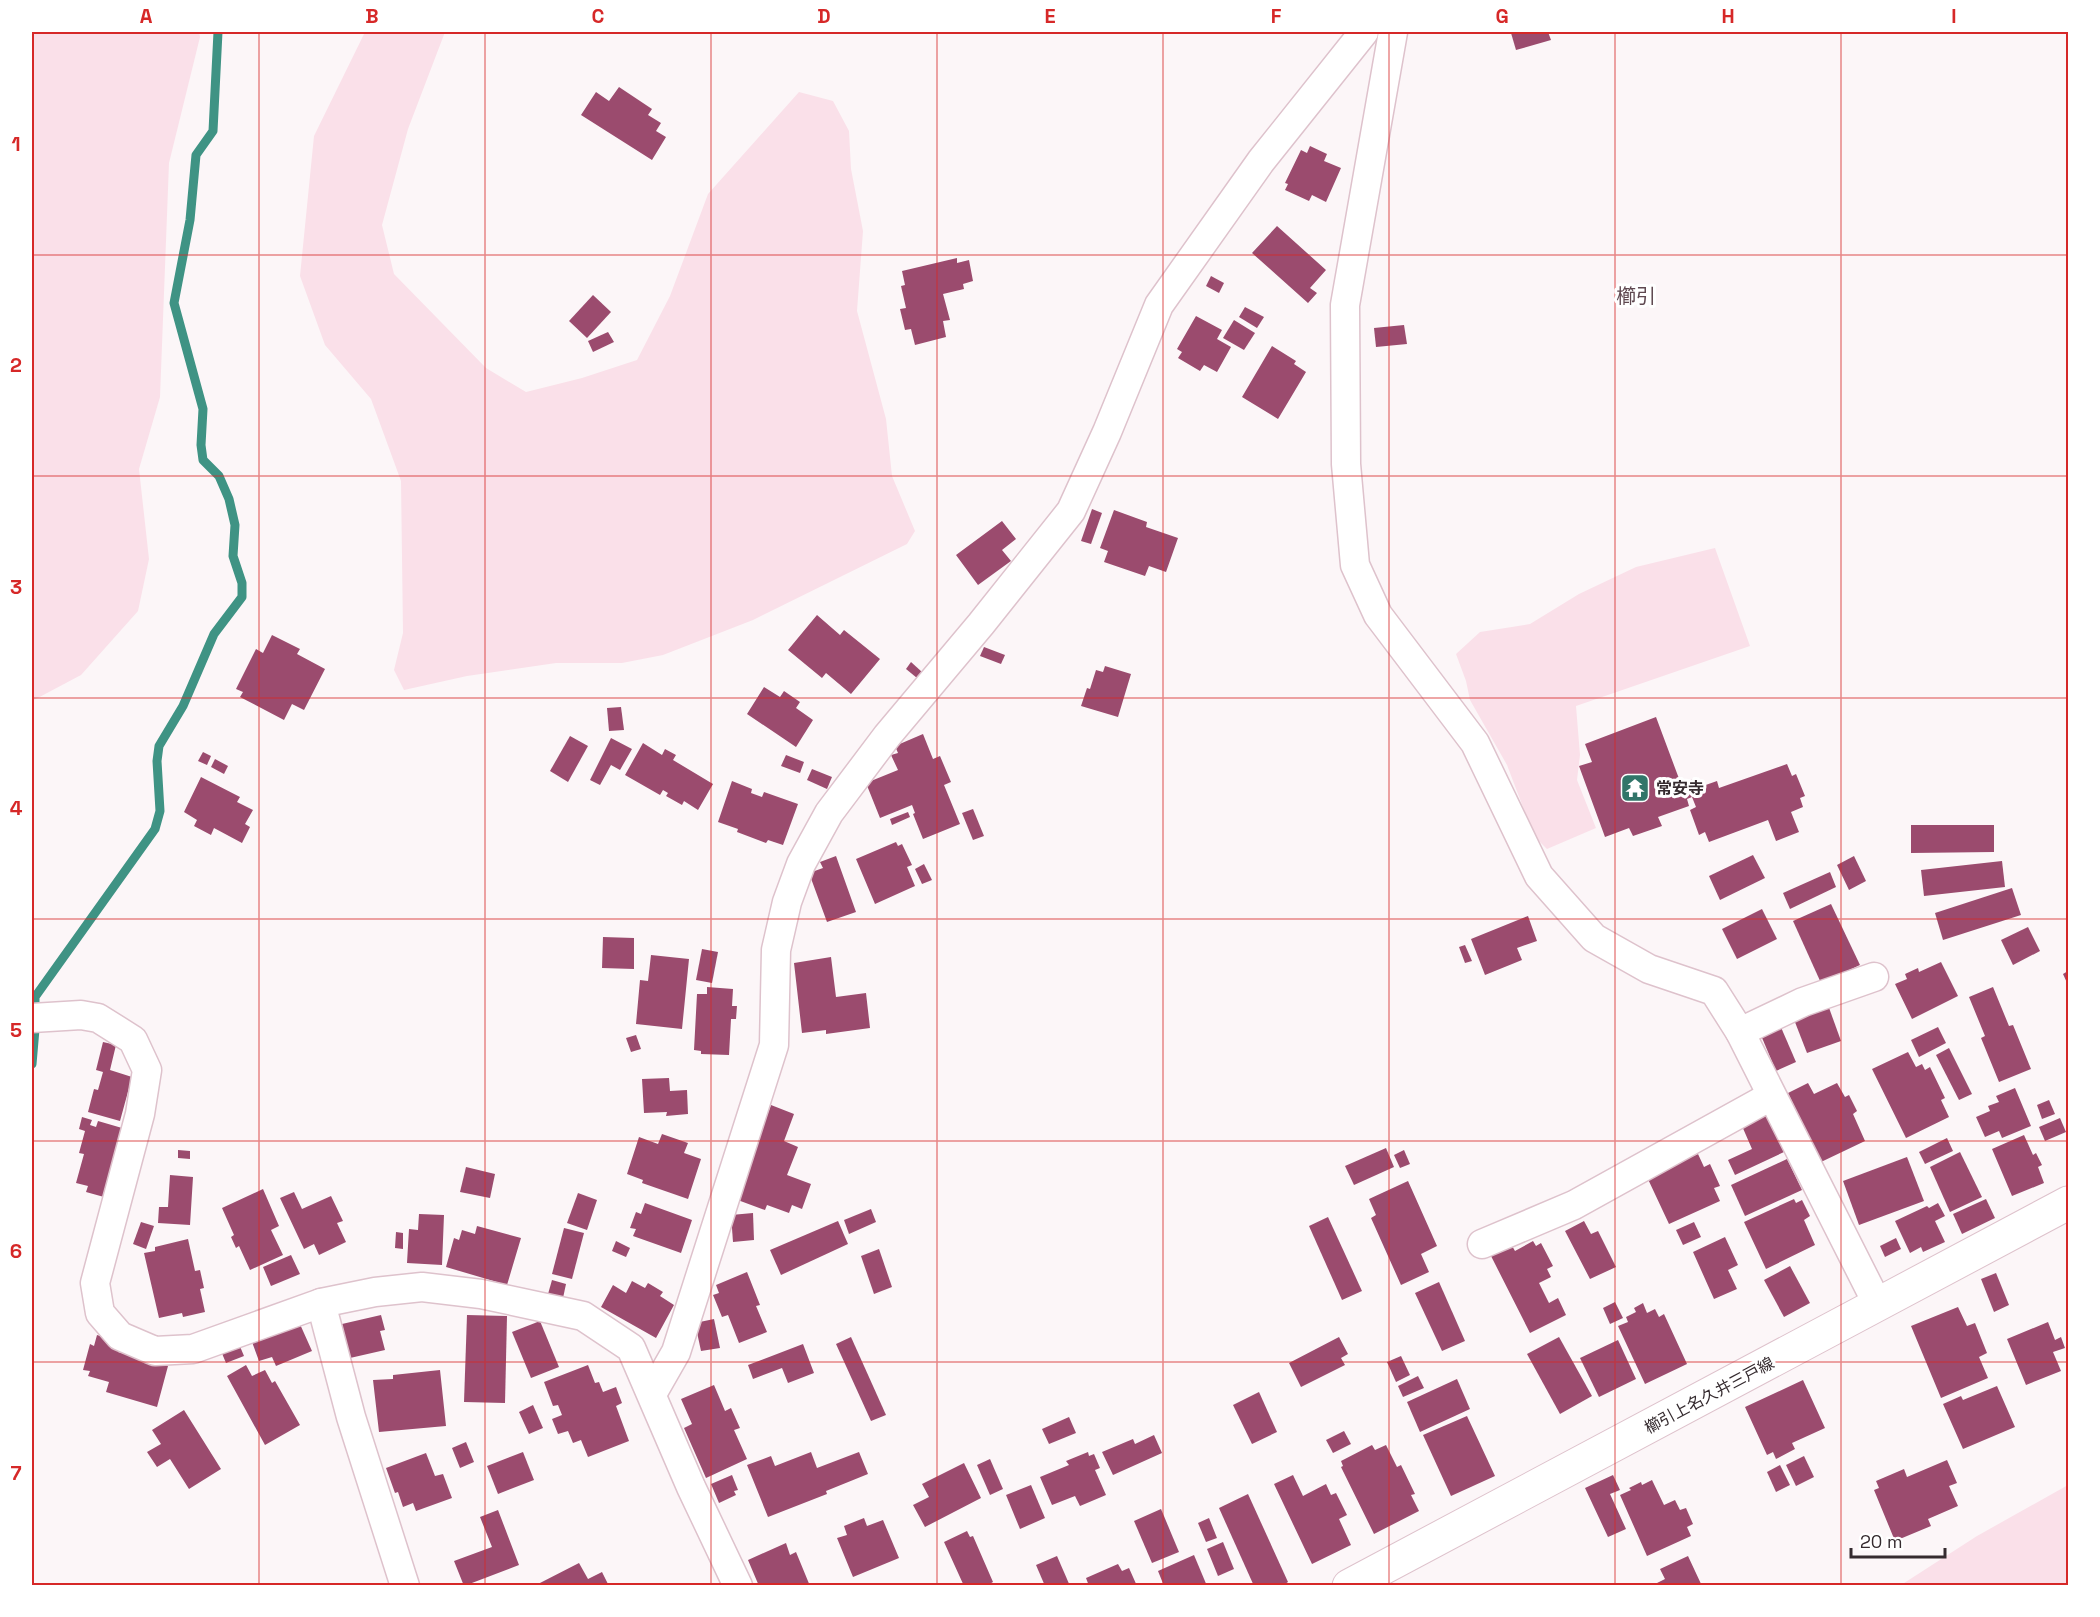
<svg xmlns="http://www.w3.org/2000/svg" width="2100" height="1617" viewBox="0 0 2100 1617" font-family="'Space Grotesk','Noto Sans JP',sans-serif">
  <rect width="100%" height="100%" fill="#fcf6f8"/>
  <g fill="#fae0e9">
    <path d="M32,32H199L200,37L169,163L160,397L139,469L149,559L138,611L81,675L32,701Z"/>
    <path d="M365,32H445L408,129L382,225L394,274L486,368L526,392L582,378L637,360L670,296L708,194L799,92L833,101L849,131L851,169L863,231L857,311L886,419L892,476L915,531L907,544L753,620L663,655L622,663H556L467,676L404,690L394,670L403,633L401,481L371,399L325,345L300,276L314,136Z"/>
    <path d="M1715,548L1750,646L1576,706L1580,755L1577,780L1596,828L1547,849L1534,836L1507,765L1470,700L1466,681L1456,654L1480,632L1530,624L1579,594L1636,567Z"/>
    <path d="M2068,1485V1585H1901L1977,1536Z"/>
  </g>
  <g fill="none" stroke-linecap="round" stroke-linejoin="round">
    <path stroke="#3f9384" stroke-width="9" d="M32,1064L35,1029V997L155,829L160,811L157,761L159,746L183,706L214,634L242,597V583L233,556L235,525L229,499L219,476L203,460L201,445L203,409L174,303L190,220L196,155L213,131L218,32"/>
  </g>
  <g fill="#9b4b6e">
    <path d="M1515,32H1548L1551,40L1516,50L1511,33Z"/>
    <path d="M619,87L652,109L648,115L661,123L656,131L666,137L652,160L581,115L596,92L609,101Z"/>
    <path d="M1310,146L1327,154L1324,161L1341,168L1326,202L1312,195L1309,201L1285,190L1288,184L1285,183L1301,150L1307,153Z"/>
    <path d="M1277,226L1326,270L1310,288L1317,293L1308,303L1252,253Z"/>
    <path d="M957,258V263L969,260L973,281L963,284L964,289L943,294L950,320L943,321L946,337L915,345L911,329L905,330L900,309L906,308L901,286L905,285L902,271Z"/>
    <path d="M1211,276L1224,283L1219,293L1206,286Z"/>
    <path d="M593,295L611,312L587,338L569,321Z"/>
    <path d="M1245,307L1264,317L1257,328L1239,317Z"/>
    <path d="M1196,316L1222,330L1217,339L1231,347L1217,372L1204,365L1200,371L1178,358L1182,352L1177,349Z"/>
    <path d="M1234,320L1255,333L1244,350L1223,338Z"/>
    <path d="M1404,325L1407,344L1376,347L1374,328Z"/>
    <path d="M608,332L614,342L593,352L588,341Z"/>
    <path d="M1272,346L1296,361L1294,364L1306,372L1278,419L1242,397Z"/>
    <path d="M1092,509L1102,513L1091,544L1081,541Z"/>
    <path d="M1114,510L1147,522L1146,527L1178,538L1166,572L1149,566L1145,576L1104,562L1108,551L1100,548Z"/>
    <path d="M1002,521L1016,539L1002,550L1011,561L978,585L956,555Z"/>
    <path d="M817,615L840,635L844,630L880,659L851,694L826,673L822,678L788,650Z"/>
    <path d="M272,635L300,649L297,654L325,669L304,710L292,704L284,720L240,697L243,692L236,689L256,649L263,653Z"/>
    <path d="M984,647L1005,655L1001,664L980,656Z"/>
    <path d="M911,662L922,672L917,678L906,669Z"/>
    <path d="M1105,666L1131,674L1118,717L1081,706L1087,688L1090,689L1096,670L1103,672Z"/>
    <path d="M764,687L780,697L784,691L800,702L796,708L813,720L796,747L747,714Z"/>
    <path d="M621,707L624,730L609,731L607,708Z"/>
    <path d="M1656,717L1681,784L1697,777L1700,787L1717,781L1719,788L1787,764L1792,776L1796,774L1805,796L1800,798L1803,807L1791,812L1799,832L1776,841L1768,820L1709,842L1705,832L1699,835L1690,810L1696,807L1692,797L1687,799L1689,806L1658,817L1662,826L1633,836L1629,828L1605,837L1579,766L1592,762L1585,744Z"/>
    <path d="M923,734L933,759L940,756L951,782L944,785L960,824L923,839L913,814L915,813L912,805L880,818L866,783L898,770L891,755L898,753L895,746Z"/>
    <path d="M570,736L588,746L568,782L550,771Z"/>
    <path d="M611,738L632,749L620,770L611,765L600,785L590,780Z"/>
    <path d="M643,743L662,755L665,749L676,755L673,760L713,784L698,810L684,801L682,805L666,796L668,793L663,790L660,795L625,775Z"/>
    <path d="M203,752L211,756L207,765L198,761Z"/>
    <path d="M786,755L804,762L800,773L781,766Z"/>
    <path d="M215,759L228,766L224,774L211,767Z"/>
    <path d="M812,769L832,777L827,789L807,780Z"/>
    <path d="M201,777L240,797L237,802L253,810L245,824L250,827L242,843L214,828L211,835L194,826L197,820L184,812Z"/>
    <path d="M732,781L752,789L751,793L762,797L764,792L798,804L783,845L768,840L766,843L737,832L738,829L718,822Z"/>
    <path d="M973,809L984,836L973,840L962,813Z"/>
    <path d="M908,812L910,817L892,825L890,819Z"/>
    <path d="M1911,825H1994V852L1911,853Z"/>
    <path d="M896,842L898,846L902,844L912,865L907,867L915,886L875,904L856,859Z"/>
    <path d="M1753,855L1765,878L1720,900L1709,876Z"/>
    <path d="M836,856L856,912L827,922L809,873L823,868L820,862Z"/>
    <path d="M1854,856L1866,881L1849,890L1837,865Z"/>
    <path d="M2002,861L2005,887L1924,896L1921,870Z"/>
    <path d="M924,864L932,880L922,884L915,869Z"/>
    <path d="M1830,872L1836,887L1790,909L1783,893Z"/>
    <path d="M2012,888L2021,915L1943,940L1935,913Z"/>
    <path d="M1831,904L1860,965L1821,983L1793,921Z"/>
    <path d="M1762,909L1777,939L1737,959L1722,929Z"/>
    <path d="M1528,916L1537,941L1517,948L1522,960L1485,975L1471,939Z"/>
    <path d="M2028,927L2040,951L2013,965L2001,940Z"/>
    <path d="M603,937L634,938V969L602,968Z"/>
    <path d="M1465,945L1472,961L1465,963L1459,947Z"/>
    <path d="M702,949L718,952L712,983L696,980Z"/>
    <path d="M651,955L689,959L682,1029L636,1024L640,980L648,981Z"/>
    <path d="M831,957L836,997L866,993L870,1028L826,1034V1030L802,1033L794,963Z"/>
    <path d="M1941,962L1958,996L1912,1019L1895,984L1907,979L1905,974L1918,968L1919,972Z"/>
    <path d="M2068,971V985L2063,974Z"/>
    <path d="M707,987L733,989L732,1006H737L736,1019H731L729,1055L701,1054V1051L694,1050L697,994H707Z"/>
    <path d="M1993,987L2009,1026L2013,1025L2031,1069L1999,1082L1981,1038L1985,1036L1969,997Z"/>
    <path d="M1828,1005L1841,1041L1807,1053L1793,1017Z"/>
    <path d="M1780,1025L1796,1062L1776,1071L1760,1033Z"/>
    <path d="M1938,1027L1946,1043L1919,1057L1911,1040Z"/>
    <path d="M636,1035L641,1049L631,1052L626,1038Z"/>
    <path d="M103,1042L116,1045L110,1070L132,1077L120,1121L88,1112L94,1089L98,1090L103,1072L96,1070Z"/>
    <path d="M1949,1048L1972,1094L1959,1100L1936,1055Z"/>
    <path d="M1908,1052L1916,1067L1922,1064L1925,1070L1930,1067L1945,1098L1941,1100L1949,1117L1906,1138L1872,1069Z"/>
    <path d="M669,1078L670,1091L687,1090L688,1114L666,1116L667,1112L644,1113L642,1079Z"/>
    <path d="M1808,1083L1814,1094L1837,1083L1845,1097L1849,1095L1857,1111L1853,1114L1865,1141L1821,1162L1788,1093Z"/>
    <path d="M2015,1088L2031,1126L2002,1138L1999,1131L1985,1137L1976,1117L1990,1111L1988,1106L1999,1102L1996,1096Z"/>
    <path d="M2049,1100L2055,1114L2042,1119L2037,1105Z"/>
    <path d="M771,1105L794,1114L784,1141L798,1147L787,1175L811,1184L802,1209L792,1205L789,1213L767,1205L765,1210L735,1199Z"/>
    <path d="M1767,1115L1784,1152L1735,1175L1728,1160L1752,1149L1742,1126Z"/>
    <path d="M82,1117L92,1120L90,1125L96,1127L98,1121L122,1128L104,1197L86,1192L88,1186L76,1183L84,1154L79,1153L85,1131L79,1129Z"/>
    <path d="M2060,1118L2066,1132L2045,1141L2039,1127Z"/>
    <path d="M662,1134L688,1143L684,1153L701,1159L688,1199L642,1183L643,1180L627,1174L639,1137L658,1144Z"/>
    <path d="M2024,1135L2033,1155L2036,1153L2042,1165L2038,1167L2044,1183L2012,1196L1992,1149Z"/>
    <path d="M1947,1138L1953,1151L1925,1164L1919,1152Z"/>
    <path d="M1386,1148L1394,1167L1354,1185L1345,1166Z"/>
    <path d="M178,1150L190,1151V1159L178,1158Z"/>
    <path d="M1404,1150L1410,1164L1400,1168L1394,1155Z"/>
    <path d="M1960,1152L1982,1197L1950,1212L1930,1167Z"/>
    <path d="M1698,1154L1704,1167L1710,1164L1720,1186L1714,1188L1720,1201L1669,1224L1647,1177Z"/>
    <path d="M1907,1157L1924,1201L1859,1225L1843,1181Z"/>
    <path d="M1787,1159L1802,1190L1745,1216L1731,1185Z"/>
    <path d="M466,1167L495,1174L490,1198L460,1192Z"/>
    <path d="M170,1175L193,1177L190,1225L158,1223L159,1207H168Z"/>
    <path d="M1408,1181L1437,1246L1421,1254L1429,1272L1401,1285L1371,1218L1376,1215L1369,1199Z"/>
    <path d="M263,1189L279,1226L271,1230L283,1255L250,1270L239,1246L236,1248L231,1237L234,1235L222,1208Z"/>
    <path d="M294,1192L302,1209L331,1196L343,1221L337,1223L346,1242L319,1255L314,1244L304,1249L280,1198Z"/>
    <path d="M578,1193L597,1200L587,1230L567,1223Z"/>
    <path d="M1794,1199L1796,1203L1802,1200L1810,1216L1804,1220L1815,1245L1766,1269L1744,1222Z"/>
    <path d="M1986,1199L1995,1218L1962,1234L1953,1214Z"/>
    <path d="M645,1203L692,1220L681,1253L633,1236L636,1229L630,1228L636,1212L641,1214Z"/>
    <path d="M1938,1203L1945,1216L1935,1221L1945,1242L1923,1252L1921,1247L1910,1253L1895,1221L1927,1206L1929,1208Z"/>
    <path d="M871,1209L876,1222L849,1234L844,1220Z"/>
    <path d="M753,1213L754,1240L733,1242L731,1215Z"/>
    <path d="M419,1214L444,1215L442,1265L407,1263L409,1229L418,1230Z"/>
    <path d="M1328,1217L1362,1291L1342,1300L1309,1226Z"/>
    <path d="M838,1221L848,1244L781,1275L770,1250Z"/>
    <path d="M1584,1221L1591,1234L1598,1231L1616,1267L1590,1279L1565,1231Z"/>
    <path d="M141,1222L154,1226L146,1249L133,1244Z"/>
    <path d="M1694,1222L1701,1237L1683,1245L1676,1230Z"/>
    <path d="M477,1226L521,1238L507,1285L446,1267L454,1238L459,1240L462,1230L475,1234Z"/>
    <path d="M564,1228L584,1233L572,1279L552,1274Z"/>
    <path d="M396,1232L403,1233V1249L395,1248Z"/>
    <path d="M1725,1237L1738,1265L1728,1270L1737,1289L1714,1299L1693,1252Z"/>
    <path d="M1896,1238L1901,1249L1885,1257L1880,1246Z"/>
    <path d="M188,1239L195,1271L200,1270L204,1288L200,1289L205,1312L183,1317L182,1313L159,1318L144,1253L155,1251V1247Z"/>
    <path d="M616,1241L630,1248L626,1257L612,1251Z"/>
    <path d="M1533,1241L1536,1246L1541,1243L1553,1266L1547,1269L1551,1277L1539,1283L1549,1303L1558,1298L1566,1315L1530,1333L1490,1254L1511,1244L1515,1251Z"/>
    <path d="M879,1249L892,1287L874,1294L861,1256Z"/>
    <path d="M291,1255L300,1274L271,1286L263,1267Z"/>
    <path d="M1790,1266L1810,1303L1784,1317L1764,1280Z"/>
    <path d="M747,1272L760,1305L756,1306L767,1332L739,1343L728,1315L722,1317L713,1295L719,1293L716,1285Z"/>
    <path d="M1996,1273L2009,1305L1994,1312L1981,1279Z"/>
    <path d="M552,1280L566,1284L563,1298L548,1294Z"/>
    <path d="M632,1281L645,1288L648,1283L663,1292L660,1296L674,1305L656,1338L601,1307L613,1285L626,1293Z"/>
    <path d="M1439,1282L1465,1341L1442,1351L1415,1293Z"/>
    <path d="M1615,1302L1623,1318L1610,1324L1603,1308Z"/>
    <path d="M1643,1303L1647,1313L1655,1309L1659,1317L1664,1314L1687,1364L1645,1384L1618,1326L1628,1322L1626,1317L1636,1312L1634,1308Z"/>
    <path d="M1958,1307L1967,1326L1975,1323L1987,1353L1979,1357L1988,1378L1941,1398L1911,1326Z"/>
    <path d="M381,1315L385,1330L380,1331L385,1350L350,1358L342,1324Z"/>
    <path d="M467,1315L507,1316L505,1403L464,1402Z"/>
    <path d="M714,1319L720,1348L701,1351L695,1323Z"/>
    <path d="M540,1321L559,1367L531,1378L512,1332Z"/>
    <path d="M299,1322L312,1351L276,1366L272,1357L259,1361L252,1342Z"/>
    <path d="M2048,1322L2055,1340L2061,1337L2065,1348L2053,1352L2061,1371L2026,1385L2007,1339Z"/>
    <path d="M97,1335L118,1341V1352L168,1366L157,1407L106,1392L109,1382L88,1376L90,1371L83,1370L90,1344L94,1346Z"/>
    <path d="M851,1337L886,1415L871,1421L836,1344Z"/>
    <path d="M1339,1337L1348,1354L1341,1358L1345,1365L1301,1387L1289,1363Z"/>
    <path d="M1559,1337L1592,1396L1560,1414L1527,1354Z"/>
    <path d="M1618,1340L1636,1379L1599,1397L1580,1358Z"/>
    <path d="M239,1344L244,1356L226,1363L221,1351Z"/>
    <path d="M803,1344L814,1373L788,1383L782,1368L753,1379L748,1365Z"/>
    <path d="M1401,1356L1410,1375L1396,1382L1387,1362Z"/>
    <path d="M246,1365L252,1376L265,1370L272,1383L275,1381L300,1425L265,1445L227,1376Z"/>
    <path d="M588,1365L595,1383L599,1382L603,1392L616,1387L622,1403L616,1406L629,1441L588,1457L581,1440L573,1443L568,1431L558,1434L552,1419L562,1415L558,1405L553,1406L544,1382Z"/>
    <path d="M440,1370L446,1426L379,1432L373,1380L393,1379V1375Z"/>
    <path d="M1418,1376L1424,1388L1403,1397L1398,1386Z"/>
    <path d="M1457,1379L1470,1409L1420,1432L1407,1402Z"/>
    <path d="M1803,1380L1825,1428L1792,1443L1795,1449L1776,1459L1773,1452L1767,1455L1745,1407Z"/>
    <path d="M714,1385L725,1411L731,1408L740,1428L734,1430L747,1459L706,1478L684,1428L692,1424L681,1399Z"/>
    <path d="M1997,1386L2015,1427L1963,1449L1943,1404L1961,1396L1963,1400Z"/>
    <path d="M1259,1392L1277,1432L1252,1444L1233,1405Z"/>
    <path d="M533,1405L543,1428L529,1434L519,1412Z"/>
    <path d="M184,1410L221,1469L189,1489L170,1459L157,1467L147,1452L161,1444L152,1430Z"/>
    <path d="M1467,1416L1495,1476L1451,1496L1423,1435Z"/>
    <path d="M1069,1417L1076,1433L1049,1444L1042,1429Z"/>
    <path d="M1344,1431L1351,1444L1333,1453L1326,1440Z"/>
    <path d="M1154,1435L1162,1453L1113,1475L1102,1452L1133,1439L1135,1444Z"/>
    <path d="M466,1442L474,1462L460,1468L452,1448Z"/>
    <path d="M1372,1445L1375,1450L1386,1445L1397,1467L1401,1465L1415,1494L1411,1495L1419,1511L1374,1534L1341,1467L1343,1466L1341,1461Z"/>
    <path d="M523,1452L534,1480L498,1494L487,1466Z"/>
    <path d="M811,1452L817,1468L859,1452L868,1474L826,1491L827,1494L768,1517L747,1465L771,1456L775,1466Z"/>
    <path d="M1088,1452L1089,1456L1094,1454L1100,1468L1095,1470L1106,1495L1080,1506L1075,1496L1052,1505L1040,1477L1069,1465L1066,1461Z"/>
    <path d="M426,1453L435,1476L443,1474L452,1498L416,1511L413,1503L403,1507L398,1492L395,1493L386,1468Z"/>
    <path d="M1804,1456L1814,1477L1796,1486L1786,1465Z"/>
    <path d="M990,1459L1003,1489L990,1495L977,1465Z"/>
    <path d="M1947,1460L1957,1483L1949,1486L1958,1506L1928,1519L1931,1526L1895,1541L1874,1490L1879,1488L1876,1481L1904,1469L1907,1477Z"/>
    <path d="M964,1463L981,1498L925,1527L913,1505L929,1497L922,1484Z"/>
    <path d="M1780,1465L1790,1485L1776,1492L1767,1472Z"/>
    <path d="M732,1475L738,1490L734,1491L736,1495L719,1503L711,1484Z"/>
    <path d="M1293,1475L1303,1496L1326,1484L1331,1495L1336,1493L1347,1515L1339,1519L1351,1545L1312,1564L1274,1484Z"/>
    <path d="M1613,1475L1620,1490L1610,1494L1626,1529L1608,1537L1585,1488Z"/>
    <path d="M1652,1480L1664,1505L1675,1500L1680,1510L1686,1508L1693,1524L1687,1527L1691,1536L1647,1556L1620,1495L1631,1490L1629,1488L1641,1482L1642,1485Z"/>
    <path d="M1031,1485L1045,1518L1020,1529L1006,1495Z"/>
    <path d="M1248,1494L1288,1582L1282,1586H1254L1219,1508Z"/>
    <path d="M1161,1509L1179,1552L1152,1563L1134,1521Z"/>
    <path d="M498,1510L519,1565L464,1586L454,1561L492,1547L480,1517Z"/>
    <path d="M864,1518L867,1526L883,1520L899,1558L853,1577L837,1538L847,1535L844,1526Z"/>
    <path d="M1209,1518L1217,1538L1206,1542L1198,1523Z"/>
    <path d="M967,1531L970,1537L973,1536L993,1582L986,1586H964L944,1542Z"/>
    <path d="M1223,1542L1234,1569L1218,1576L1207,1549Z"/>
    <path d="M786,1543L790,1555L796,1552L810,1586H759L748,1560Z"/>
    <path d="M1194,1555L1207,1586H1164L1158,1571Z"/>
    <path d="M1057,1556L1070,1586H1045L1036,1565Z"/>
    <path d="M1688,1556L1702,1586H1651L1665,1579L1660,1569Z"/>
    <path d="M579,1563L588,1579L602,1572L609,1586H539L538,1584Z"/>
    <path d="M1118,1564L1122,1571L1129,1568L1137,1586H1089L1086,1578Z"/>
  </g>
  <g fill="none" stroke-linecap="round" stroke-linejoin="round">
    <g stroke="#dec2cc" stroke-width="31">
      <g id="street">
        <path d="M1393,32L1345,305L1346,464L1355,565L1378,615L1475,743L1539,876L1594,938L1649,969L1714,991L1740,1032L1878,1305"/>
        <path d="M32,1018L81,1015L98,1018L133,1040L147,1070L140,1114L95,1283L100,1313L120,1336L155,1351L193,1349L321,1303L375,1292L422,1287L481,1294L583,1316L631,1348L691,1487L738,1586"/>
        <path d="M1740,1032L1803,1002L1874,977"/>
        <path d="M1482,1244L1574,1205L1771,1096"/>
        <path d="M321,1303L351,1417L405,1586"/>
        <path d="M652,1394L676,1352L774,1045L776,950L787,902L801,864L829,813L887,736L981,624L1071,511L1107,432L1159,305L1261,161L1364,32"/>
      </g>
    </g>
    <g stroke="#dec2cc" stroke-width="35">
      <path id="secondary" d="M1349,1586L2068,1203"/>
    </g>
    <use href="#street" stroke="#fff" stroke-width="28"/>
    <use href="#secondary" stroke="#fff" stroke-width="33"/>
  </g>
  <path fill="none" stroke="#d62828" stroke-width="1.5" stroke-opacity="0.55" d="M259,32V1586M485,32V1586M711,32V1586M937,32V1586M1163,32V1586M1389,32V1586M1615,32V1586M1841,32V1586M32,255H2068M32,476H2068M32,698H2068M32,919H2068M32,1141H2068M32,1362H2068"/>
  <defs>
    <g id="temple-square" transform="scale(1.5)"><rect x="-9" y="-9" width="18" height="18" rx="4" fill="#317569" stroke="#fff"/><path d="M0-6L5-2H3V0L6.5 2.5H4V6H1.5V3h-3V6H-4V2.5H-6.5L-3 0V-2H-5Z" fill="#fff"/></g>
  </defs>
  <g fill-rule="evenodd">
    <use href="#temple-square" x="1635" y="788"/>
  </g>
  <g text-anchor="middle" stroke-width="6" stroke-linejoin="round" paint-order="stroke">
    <g font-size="16" font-weight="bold" fill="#352b2f" stroke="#fff" text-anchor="start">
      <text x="1656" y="794">常安寺</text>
    </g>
    <g font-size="16" fill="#352b2f" stroke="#fff">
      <text transform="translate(1709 1395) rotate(-28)" y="6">櫛引上名久井三戸線</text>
    </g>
    <g font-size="20" fill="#5f4850" stroke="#fff">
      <text x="1636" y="303">櫛引</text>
    </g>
  </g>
  <rect width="2100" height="1617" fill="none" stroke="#ffffff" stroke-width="66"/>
  <path d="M1851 1548v9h94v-9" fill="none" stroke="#352b2f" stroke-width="3"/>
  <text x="1860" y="1548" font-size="18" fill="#352b2f" stroke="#ffffff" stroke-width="4.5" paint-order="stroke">20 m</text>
  <rect x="33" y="33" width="2034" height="1551" fill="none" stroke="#d62828" stroke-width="2"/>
  <g font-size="20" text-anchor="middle" font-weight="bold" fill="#d62828">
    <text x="146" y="23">A</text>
    <text x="372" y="23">B</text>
    <text x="598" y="23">C</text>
    <text x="824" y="23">D</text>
    <text x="1050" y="23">E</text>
    <text x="1276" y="23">F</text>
    <text x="1502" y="23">G</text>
    <text x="1728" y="23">H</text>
    <text x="1954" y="23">I</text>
    <text x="16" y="151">1</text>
    <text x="16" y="372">2</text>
    <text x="16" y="594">3</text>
    <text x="16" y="815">4</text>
    <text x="16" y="1037">5</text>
    <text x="16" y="1258">6</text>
    <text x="16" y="1480">7</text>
  </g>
</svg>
